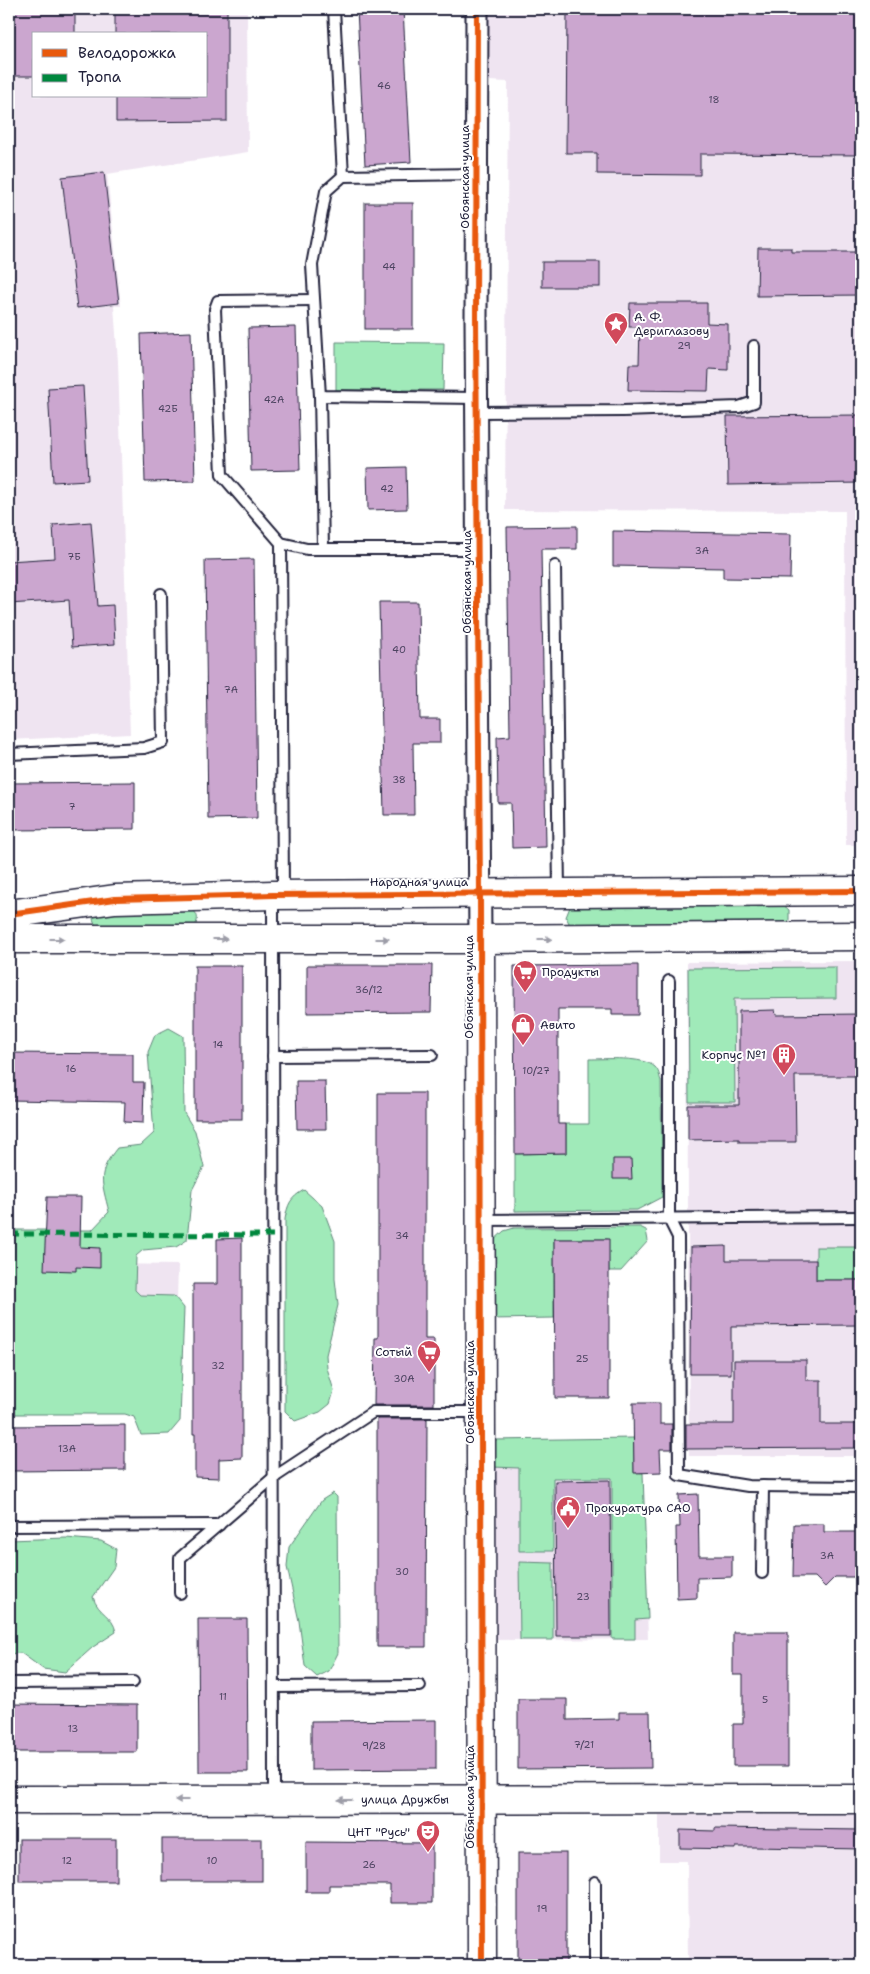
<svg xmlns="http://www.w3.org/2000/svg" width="870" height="1974" viewBox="0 0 870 1974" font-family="'Shantell Sans',sans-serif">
  <rect width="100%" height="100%" fill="#fff"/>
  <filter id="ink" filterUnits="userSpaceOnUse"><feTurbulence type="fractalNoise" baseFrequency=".02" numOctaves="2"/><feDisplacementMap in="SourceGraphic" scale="10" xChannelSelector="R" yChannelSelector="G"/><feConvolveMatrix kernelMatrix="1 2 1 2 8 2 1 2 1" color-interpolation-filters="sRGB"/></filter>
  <g filter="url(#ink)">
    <g fill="#efe4f1" fill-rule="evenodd">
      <path d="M9,9H247L248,152L107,174L121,306H114L118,362L130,734L9,740ZM34,34H206V96H34Z"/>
      <path d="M488,9H861V845H846L845,511L505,510L508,82L489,81Z"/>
      <path d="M861,961V1456H689L687,962Z"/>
      <path d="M109,1264L178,1265L177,1302L94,1301Z"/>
      <path d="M634,1438V1472L643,1473L648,1639L492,1640V1440Z"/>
      <path d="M861,1814V1965H688L687,1861H659V1815Z"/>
    </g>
    <g fill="#a0eab9" stroke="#61867a">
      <path d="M336,342L444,343L443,390H336Z"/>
      <path d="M781,903L789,910V920L786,925L571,927L566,917L570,907Z"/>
      <path d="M191,909C198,913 199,919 195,926H96L93,919L96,913Z"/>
      <path d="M836,967V998L734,999L735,1102H689L688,968Z"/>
      <path d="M169,1028L183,1036L184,1113L195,1131L204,1167L192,1190L187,1240L176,1247L143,1250L136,1256L135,1290L140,1295L174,1296L184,1308L180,1421L169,1434L141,1435L134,1417L125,1414H9V1230H92L109,1212C102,1182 96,1174 117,1148L141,1145L154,1133L148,1052L155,1035Z"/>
      <path d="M589,1059C605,1059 643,1056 655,1067C659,1071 659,1075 661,1081L662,1197L637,1210L515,1211V1154L566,1153V1124H589Z"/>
      <path d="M304,1190L322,1206L335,1241V1279L338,1305L326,1355L327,1368L334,1391L330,1404L320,1412L295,1421L285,1411V1219C288,1204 290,1198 304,1190Z"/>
      <path d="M640,1227L646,1230L648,1241L621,1271H609L608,1239H554V1318L490,1319L492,1242L504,1231L514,1228Z"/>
      <rect x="816" y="1247" width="45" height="33"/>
      <path d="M634,1438V1472L643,1473L648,1619L635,1620V1639H612V1478H553V1551H519V1468L492,1467V1440Z"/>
      <path d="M333,1493L337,1497L338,1653L329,1671L317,1677L305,1666L299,1621L287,1567L289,1547L322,1500Z"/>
      <path d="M66,1538L101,1541L116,1549L114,1567L93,1597C98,1614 113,1615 116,1632L93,1647L65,1672L43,1669L21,1653L9,1654V1540Z"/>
      <path d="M519,1562L553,1563V1640H520Z"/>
    </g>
    <g fill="#cba6cf" stroke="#22223b">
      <path d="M9,9H75V34H34V76H9Z"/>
      <path d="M115,9H227V121L116,122V96H206V34H115Z"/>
      <path d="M357,9H403L411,162L365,165Z"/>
      <path d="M567,9H861V155L700,154V175L597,174V153H566Z"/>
      <path d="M104,172L119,303L77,308L62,177Z"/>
      <rect x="365" y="203" width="48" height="126"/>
      <path d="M758,248H791V252H861V295L757,296Z"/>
      <rect x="542" y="262" width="58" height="25"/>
      <path d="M630,303H707V323L728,324V370L709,369L708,391L628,390L629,364H639L640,327H629Z"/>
      <path d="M296,327L300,470L251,471L248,328Z"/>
      <path d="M191,332L195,481L145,482L141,334Z"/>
      <path d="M83,386L88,480L53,482L48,388Z"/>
      <path d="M861,415V483L728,485L727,416Z"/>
      <path d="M406,467L407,509L368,510L367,468Z"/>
      <path d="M91,522L98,606L113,605L115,644L72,647L69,600L9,604V561L55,558L53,525Z"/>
      <path d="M577,526V549H541L546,847L512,848L511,803H498L497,737L510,736L507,527Z"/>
      <path d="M613,531L791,534L790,579L723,578V568L613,566Z"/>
      <path d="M254,559L257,818L208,819L205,560Z"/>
      <path d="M379,602H418L420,719H440V743H413L414,815H384Z"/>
      <path d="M135,782V829L9,830V783Z"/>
      <path d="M307,965H432L431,1012L307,1013Z"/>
      <path d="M638,965V1015H612V1009H558V1124H566V1153L515,1154L514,966Z"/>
      <rect x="195" y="966" width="47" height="153"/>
      <path d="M775,1010L776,1015L861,1014V1076H795L796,1142H739V1139L688,1140V1105H739V1011Z"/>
      <path d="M9,1053L133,1054V1082H144L143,1123L124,1122L125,1102L9,1100Z"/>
      <path d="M296,1081H325L326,1129H297Z"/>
      <path d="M378,1093H425V1339H434V1405H374L375,1338H378Z"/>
      <path d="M613,1159H631L632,1179H613Z"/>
      <path d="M47,1197H81L80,1247L100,1248V1268L76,1267V1271L44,1270Z"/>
      <path d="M242,1238V1458L219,1459V1478L195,1477V1434H193V1284H217V1239Z"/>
      <path d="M554,1239H609V1398H555Z"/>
      <path d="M726,1246V1260H816V1280H861V1325L731,1326V1374H690L691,1247Z"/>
      <path d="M734,1360H806V1380H821V1424H861V1448L686,1449V1424H734Z"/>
      <path d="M633,1403H660V1424H672V1449H660L661,1472L634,1473Z"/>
      <path d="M377,1419H427L426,1647H377Z"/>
      <path d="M125,1425V1470L9,1471V1426Z"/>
      <path d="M610,1480L611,1636H556L555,1481Z"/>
      <path d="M698,1494L699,1556H732V1577L697,1578V1598L677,1599L676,1527H680L679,1495Z"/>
      <path d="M794,1524H824V1532H861V1577H835L825,1587L815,1577H793Z"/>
      <path d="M198,1619H247L248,1772H199Z"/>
      <path d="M733,1632H788V1766H733V1724H743V1675H733Z"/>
      <path d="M518,1699H567V1720L619,1719V1712H650L651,1768L518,1769Z"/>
      <path d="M9,1704L137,1705V1752H9Z"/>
      <path d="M436,1720V1769L311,1770V1721Z"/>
      <path d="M715,1828L861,1830V1849L754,1847H736V1849L680,1848V1830L715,1831Z"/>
      <rect x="19" y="1839" width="97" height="42"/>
      <rect x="162" y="1839" width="100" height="42"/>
      <path d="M306,1842L432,1843V1903H390V1885H329V1892H306Z"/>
      <rect x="518" y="1853" width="48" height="112"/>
    </g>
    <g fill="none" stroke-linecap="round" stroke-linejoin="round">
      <g stroke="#22223b" stroke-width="14">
        <g id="lane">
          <path d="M334,9L343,176L477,174"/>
          <path d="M343,176L326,191L312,265L320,396L477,398"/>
          <path d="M313,300L218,301L215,309L222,475L281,543L307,549H478"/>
          <path d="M320,396L323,549"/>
          <path d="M477,412L623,411L739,407L754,402V346"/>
          <path d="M281,543L283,894"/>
          <path d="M555,566L559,893"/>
          <path d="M9,754L144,748L163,742L161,594"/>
          <path d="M273,896L274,1799"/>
          <path d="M669,981V1219L678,1237L679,1475L748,1486L861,1487"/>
          <path d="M273,1056L432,1055"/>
          <path d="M482,1220L861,1217"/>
          <path d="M9,1526L219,1525"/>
          <path d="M762,1573L763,1486"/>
          <path d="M180,1593V1558L273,1478L373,1412H480"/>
          <path d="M9,1683L133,1682"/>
          <path d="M274,1687L420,1686"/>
          <path d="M595,1965V1882"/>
        </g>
      </g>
      <g stroke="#22223b" stroke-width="25">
        <path id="street" d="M477,9L476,319L480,939"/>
      </g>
      <g stroke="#22223b" stroke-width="31">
        <g id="secondary">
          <path d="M9,914L115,899L273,895L861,891"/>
          <path d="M9,939H480L861,936"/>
          <path d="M480,939L482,1965"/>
          <path id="s1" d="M9,1800L861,1799"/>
        </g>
      </g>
      <use href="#lane" stroke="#fff" stroke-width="10"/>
      <use href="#street" stroke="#fff" stroke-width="21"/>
      <use href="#secondary" stroke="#fff" stroke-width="28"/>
      <path stroke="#00873e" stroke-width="5" stroke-dasharray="10 5" stroke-linecap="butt" d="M9,1234L273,1235"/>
      <g stroke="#fff" stroke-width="9">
        <g id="cycleway">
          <path d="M477,9L476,319L480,893L482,1965"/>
          <path d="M9,914L115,899L273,895L861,891"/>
        </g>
      </g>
      <use href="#cycleway" stroke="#e8590c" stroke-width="6"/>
    </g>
    <defs><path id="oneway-solid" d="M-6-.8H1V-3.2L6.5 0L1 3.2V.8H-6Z" transform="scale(1.25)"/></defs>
    <g fill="#9c9ca7">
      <use href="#oneway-solid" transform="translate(57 939)"/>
      <use href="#oneway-solid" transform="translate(220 939)"/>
      <use href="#oneway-solid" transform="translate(382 939)"/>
      <use href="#oneway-solid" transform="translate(545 939)"/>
      <use href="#oneway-solid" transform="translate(182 1800) rotate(-180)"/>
      <use href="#oneway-solid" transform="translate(345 1800) rotate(180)"/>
    </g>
  </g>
  <defs>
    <g id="sight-pin" transform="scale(1.25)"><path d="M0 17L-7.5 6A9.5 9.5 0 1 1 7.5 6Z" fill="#d1495b" stroke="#fff"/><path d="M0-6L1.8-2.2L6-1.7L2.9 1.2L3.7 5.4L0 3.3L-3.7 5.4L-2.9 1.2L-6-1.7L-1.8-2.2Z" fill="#fff"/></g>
    <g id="supermarket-pin" transform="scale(1.25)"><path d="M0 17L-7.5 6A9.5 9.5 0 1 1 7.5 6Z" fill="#d1495b" stroke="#fff"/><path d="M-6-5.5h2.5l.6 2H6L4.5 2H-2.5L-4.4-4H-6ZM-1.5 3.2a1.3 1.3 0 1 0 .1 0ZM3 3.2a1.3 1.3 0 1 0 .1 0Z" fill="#fff"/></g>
    <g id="shop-pin" transform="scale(1.25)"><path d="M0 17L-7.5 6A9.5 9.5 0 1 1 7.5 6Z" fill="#d1495b" stroke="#fff"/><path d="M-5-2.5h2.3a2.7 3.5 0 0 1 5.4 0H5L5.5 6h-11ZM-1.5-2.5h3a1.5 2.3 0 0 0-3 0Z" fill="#fff"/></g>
    <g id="building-pin" transform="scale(1.25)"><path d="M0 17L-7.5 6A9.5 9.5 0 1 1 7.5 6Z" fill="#d1495b" stroke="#fff"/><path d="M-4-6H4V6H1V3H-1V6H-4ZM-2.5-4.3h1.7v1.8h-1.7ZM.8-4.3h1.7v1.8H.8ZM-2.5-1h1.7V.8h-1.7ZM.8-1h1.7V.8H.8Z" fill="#fff"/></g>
    <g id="civic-pin" transform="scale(1.25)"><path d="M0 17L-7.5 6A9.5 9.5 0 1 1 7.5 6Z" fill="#d1495b" stroke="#fff"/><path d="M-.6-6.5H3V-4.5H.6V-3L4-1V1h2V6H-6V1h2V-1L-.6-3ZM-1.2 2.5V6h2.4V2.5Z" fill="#fff"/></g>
    <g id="theatre-pin" transform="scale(1.25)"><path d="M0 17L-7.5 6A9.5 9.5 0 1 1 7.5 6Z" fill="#d1495b" stroke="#fff"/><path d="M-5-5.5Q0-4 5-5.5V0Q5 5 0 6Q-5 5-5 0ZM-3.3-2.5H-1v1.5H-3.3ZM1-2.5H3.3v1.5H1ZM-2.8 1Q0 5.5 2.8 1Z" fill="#fff"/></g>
  </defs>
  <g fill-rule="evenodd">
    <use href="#sight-pin" x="616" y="324"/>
    <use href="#supermarket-pin" x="525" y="972"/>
    <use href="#shop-pin" x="523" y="1025"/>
    <use href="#building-pin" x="784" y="1055"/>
    <use href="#supermarket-pin" x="429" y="1352"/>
    <use href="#civic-pin" x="568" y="1508"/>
    <use href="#theatre-pin" x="428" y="1832"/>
  </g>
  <g text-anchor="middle" stroke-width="4" stroke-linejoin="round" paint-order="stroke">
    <g font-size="10" fill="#4c4360">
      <text x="384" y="89">46</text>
      <text x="714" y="103">18</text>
      <text x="389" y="270">44</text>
      <text x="684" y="349">29</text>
      <text x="274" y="403">42А</text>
      <text x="168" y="412">42Б</text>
      <text x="387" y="492">42</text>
      <text x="702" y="554">3А</text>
      <text x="74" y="560">7Б</text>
      <text x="399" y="653">40</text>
      <text x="231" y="693">7А</text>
      <text x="399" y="783">38</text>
      <text x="72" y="810">7</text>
      <text x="369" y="993">36/12</text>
      <text x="218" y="1048">14</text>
      <text x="71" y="1072">16</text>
      <text x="536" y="1074">10/27</text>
      <text x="402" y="1239">34</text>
      <text x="582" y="1362">25</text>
      <text x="218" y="1369">32</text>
      <text x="404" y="1382">30А</text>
      <text x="67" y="1452">13А</text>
      <text x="827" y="1559">3А</text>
      <text x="402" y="1575">30</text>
      <text x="583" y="1600">23</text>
      <text x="223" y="1700">11</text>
      <text x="765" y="1703">5</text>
      <text x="73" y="1732">13</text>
      <text x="584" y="1748">7/21</text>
      <text x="374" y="1749">9/28</text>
      <text x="67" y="1864">12</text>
      <text x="212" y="1864">10</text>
      <text x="369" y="1868">26</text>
      <text x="542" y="1912">19</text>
    </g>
    <g font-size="12" fill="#22223b" stroke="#fff">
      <text transform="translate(465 177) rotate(-90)" y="4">Обоянская улица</text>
      <text transform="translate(467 582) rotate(-90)" y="4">Обоянская улица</text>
      <text x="419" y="886">Народная улица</text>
      <text transform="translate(469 987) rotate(-90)" y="4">Обоянская улица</text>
      <text transform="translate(470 1392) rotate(-90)" y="4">Обоянская улица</text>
      <text transform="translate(470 1797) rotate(-90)" y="4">Обоянская улица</text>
      <text dy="4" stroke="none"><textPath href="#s1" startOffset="396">улица Дружбы</textPath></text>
    </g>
    <g font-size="12" fill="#22223b" stroke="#fff" text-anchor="start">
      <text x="634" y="321">А. Ф.<tspan x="634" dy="14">Дериглазову</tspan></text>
      <text x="542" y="976">Продукты</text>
      <text x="540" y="1029">Авито</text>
      <text x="766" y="1059" text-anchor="end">Корпус №1</text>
      <text x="412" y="1356" text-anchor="end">Сотый</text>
      <text x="586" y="1512">Прокуратура САО</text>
      <text x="410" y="1836" text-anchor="end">ЦНТ "Русь"</text>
    </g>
  </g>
  <rect width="870" height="1974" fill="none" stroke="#fff" stroke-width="30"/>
  <rect x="15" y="15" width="840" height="1944" fill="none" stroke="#22223b" stroke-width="2" filter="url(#ink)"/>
  <rect x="32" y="32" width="175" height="65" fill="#ffffff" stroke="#a7a7b1"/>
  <rect x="42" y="49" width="25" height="8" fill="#e8590c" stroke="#a7a7b1"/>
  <text x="78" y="58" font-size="15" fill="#22223b">Велодорожка</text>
  <rect x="42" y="74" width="25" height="8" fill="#00873e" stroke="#a7a7b1"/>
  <text x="78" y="82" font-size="15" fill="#22223b">Тропа</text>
</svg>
